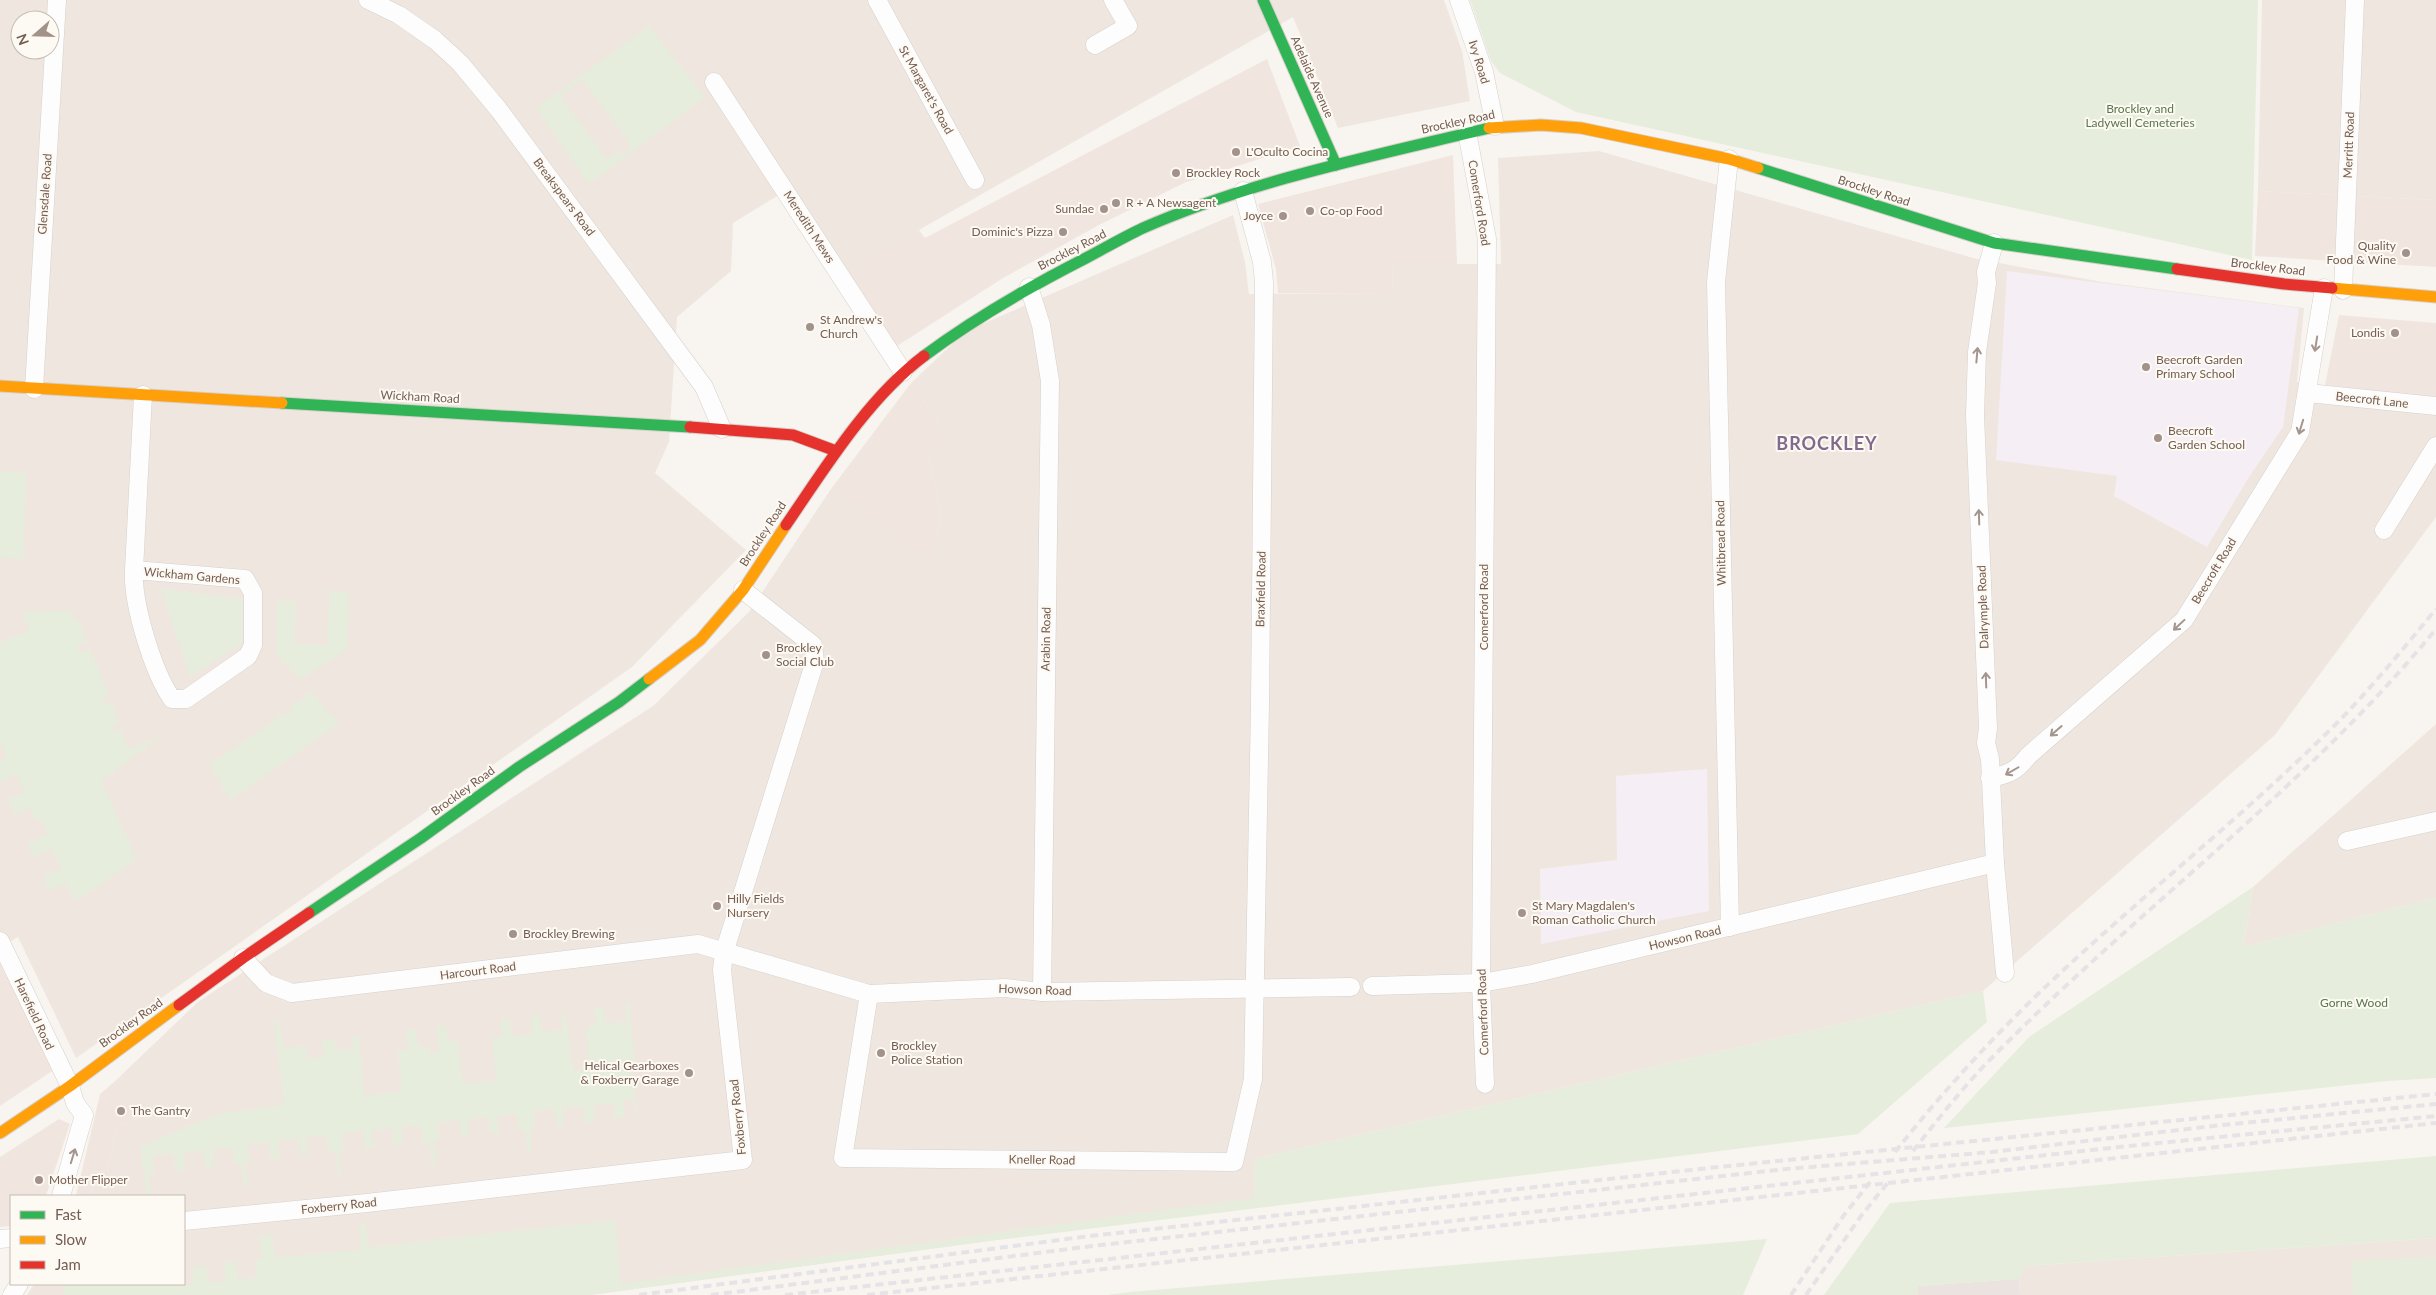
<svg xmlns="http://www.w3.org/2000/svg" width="2436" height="1295" viewBox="0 0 2436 1295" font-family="Lato,sans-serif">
  <rect width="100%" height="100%" fill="#f8f4f0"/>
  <g fill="#efe7df" fill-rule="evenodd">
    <path d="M0,0H1444L1462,51L1470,101L1338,128L1293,17L919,230L849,272L792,187L733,223L731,271L677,317L669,442L655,473L746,550L632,667L76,1058L18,937L0,948ZM20,20H50V50H20Z"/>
    <path d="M2262,0H2436V200L2258,191Z"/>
    <path d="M1599,151L1977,259L2102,282L2304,308L2297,382L2436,398V517L2275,735L1983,991L1255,1159L1254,1198L1251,1208L989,1241L590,1295H27L34,1284H184V1196H93L91,1172L107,1171L117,1128L138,1118L113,1083L199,1001L653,706L749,612L831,489L931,559L941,515L929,456L950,440L911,383L966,331L1233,215L1245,262L1249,294L1392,293L1393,264H1501L1498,158Z"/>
    <path d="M2436,724V898L2243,947L2253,887Z"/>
    <path d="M2436,1238V1295H2020L2019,1279L2025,1266Z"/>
  </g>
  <g fill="#f1e5df">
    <path d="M1267,59L1300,146L1184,183L1099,225L1003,278L897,346L849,272L919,230L925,238Z"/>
    <path d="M1453,155L1457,264H1393L1392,293H1278L1276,269L1258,204Z"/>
    <path d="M2258,191L2436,200V267L2255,256Z"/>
    <path d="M2339,315L2436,323V398L2325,385Z"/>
    <path d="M911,383L950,440L929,456L941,515L931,560L831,489Z"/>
    <path d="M0,952L52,1071L0,1106Z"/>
    <path d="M113,1083L138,1118L117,1128L107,1171L91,1172L93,1196H76L100,1094Z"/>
    <path d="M59,1119L70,1124L46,1196H11V1226L0,1227V1157Z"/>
  </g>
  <path fill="#eae3df" d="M2019,1279L2020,1295H1918L1917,1286Z"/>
  <g fill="#f5eef4">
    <path d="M2007,271L2299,308L2283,427L2249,477L2207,547L2114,496L2117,476L1996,460Z"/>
    <path d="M1707,769L1709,911L1541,944L1540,869L1617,860L1616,776Z"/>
  </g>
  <g fill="#e6eddc" fill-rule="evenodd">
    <path d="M1470,0H2258L2252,260L1576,112L1500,73L1491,61Z"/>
    <path d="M649,26L705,97L589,184L536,108ZM582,79L632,146L622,155L619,151L607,159L560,96Z"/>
    <path d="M0,471L26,473L23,559L0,557Z"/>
    <path d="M161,589L243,599L242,643L190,677Z"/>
    <path d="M330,590L349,593L347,649L301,679L276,654L277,601H296L294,644L327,646Z"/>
    <path d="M70,611L75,622L79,621L87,641L77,645L80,653L90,649L109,696L102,699L104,706L112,703L119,723L113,726L115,732L122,730L126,746L130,748L161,736L101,781L137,859L78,900L73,898L66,883L50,891L43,877L61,868L51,848L34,857L27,844L48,834L42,821L36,820L30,808L15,815L8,800L25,792L16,774L0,782V762L7,758L0,741V643L30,630L21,612Z"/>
    <path d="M311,692L339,723L230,800L209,763L225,755V752L232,751L250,736L253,737L259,730L261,731L281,714L285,715L290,712L292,706Z"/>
    <path d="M2253,887L2243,947L2436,898V1078L2387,1081L1944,1128L2029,1037Z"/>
    <path d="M1983,991L1987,1022L1858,1134L989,1241L590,1295H64L63,1284H175L176,1287L194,1285L192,1267L206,1266L208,1283L226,1281L224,1263L236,1262L238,1280L257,1278L255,1260L262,1259L259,1236L272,1235L275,1257L361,1250L359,1225L366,1224L369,1247L615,1220L621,1284L1254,1198L1255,1159Z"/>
    <path d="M629,1004L635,1065L631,1066L638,1116L636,1117L634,1099L623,1100L625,1117L615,1119L613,1103L593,1105L595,1122L585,1123L583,1106L563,1108L565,1125L556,1126L554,1109L534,1111L535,1128L530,1129L532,1153L528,1154L525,1131H519L517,1114L497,1116L499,1133L490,1134L488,1117L468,1119L469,1136L461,1137L459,1120L438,1122L440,1139L434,1140L436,1164L432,1166L429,1142L423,1143L421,1125L401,1127L403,1144L393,1145L392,1128L372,1130L374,1147L365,1148L363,1131L342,1133L344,1150L338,1151L341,1175L338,1176L335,1152H329L326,1135L306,1137L308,1154L300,1155L298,1138L278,1141L279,1158L271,1159L269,1142L248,1144L250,1162L245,1163L248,1186L244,1187L241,1163L234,1164L232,1147L213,1149L214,1166L205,1167L203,1150L183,1152L185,1169L176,1170L174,1153L153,1155L154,1172L149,1173L151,1196H147L140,1147L218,1114L284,1105L274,1022L279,1021L283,1048L306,1046L308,1059L324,1057L322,1040L334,1039L336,1050L353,1048L352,1036H359L364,1096L402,1091L398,1051L408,1050L406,1030L416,1029L418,1047L428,1046L430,1054L439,1052L437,1027L446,1025L448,1042L458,1041L463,1084L497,1080L492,1038L502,1037L501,1020L510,1019L512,1036L532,1034L531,1016L540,1015L543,1032L563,1030L561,1013H565L574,1071L589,1069L586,1027L596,1025L594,1008L604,1007L606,1024L627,1022L625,1005Z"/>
    <path d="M2436,1156V1238L2025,1266L2019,1279L1918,1286V1295H1824L1890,1203Z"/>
    <path d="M1767,1239L1743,1295H1107L1130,1292Z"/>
    <path d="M2436,1257V1295H2353L2352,1261Z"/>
  </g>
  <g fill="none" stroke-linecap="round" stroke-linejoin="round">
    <g stroke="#d5d0cb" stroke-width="19">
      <g id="street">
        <path d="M368,0L399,15L435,40L460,63L499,110L704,387L722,429"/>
        <path d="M877,0L975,180"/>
        <path d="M1459,0L1484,72L1495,126"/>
        <path d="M1095,45L1128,26L1113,0"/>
        <path d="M714,82L903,372"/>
        <path d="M1467,132L1487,239L1481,983L1485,1084"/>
        <path d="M1729,159L1716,282L1730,927"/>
        <path d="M1994,243L1986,272L1987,283L1977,352L1975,415L1988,728L1986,743L1990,759L1995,863L2005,973"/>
        <path d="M1029,287L1041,325L1050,381L1042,992"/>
        <path d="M2343,290L2355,0"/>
        <path d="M34,389L57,0"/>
        <path d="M2308,393L2436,406"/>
        <path d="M2384,530L2436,446"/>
        <path d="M134,570L245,579L253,593V645L248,656L186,699H172C153,672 132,603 134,570L143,395"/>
        <path d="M1990,778C2010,774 2016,771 2028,756L2184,620L2300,432L2324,288"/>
        <path d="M2347,841L2436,821"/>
        <path d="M0,941L70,1086L75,1103L84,1115L61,1196"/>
        <path d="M243,958L266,983L292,993L698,944L869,994L1005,988L1042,992L1351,987"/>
        <path d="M1372,986L1481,983L1532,974L1995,863"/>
        <path d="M869,994L843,1158L1234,1162L1253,1079L1260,705L1264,282L1262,262L1243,191"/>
        <path d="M184,1221L367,1203L743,1160L722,970L724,953L815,661L813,645L743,590"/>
        <path d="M0,1239L11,1238"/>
        <path d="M12,1295L19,1284"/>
      </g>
    </g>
    <g stroke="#d6d0ca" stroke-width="13">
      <g id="fast">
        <path d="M1263,0L1336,165"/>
        <path d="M1758,168L1994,243L2177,269"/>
        <path d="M924,356C975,318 1029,287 1086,258C1105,248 1124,237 1143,228C1253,180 1373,156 1489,128"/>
        <path d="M282,403L690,427"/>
        <path d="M309,913L421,838L519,767L619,702L649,679"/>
      </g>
    </g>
    <g stroke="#d6d0ca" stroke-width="13">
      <g id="slow">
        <path d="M1489,128L1541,125L1581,128L1729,159L1758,168"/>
        <path d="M2332,288L2436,297"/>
        <path d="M0,386L282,403"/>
        <path d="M649,679L700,640L743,590L786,525"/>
        <path d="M0,1133L70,1086L179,1005"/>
      </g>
    </g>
    <g stroke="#d6d0ca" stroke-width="13">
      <g id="jam">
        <path d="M2177,269L2284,284L2332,288"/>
        <path d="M690,427L793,435L836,451"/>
        <path d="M786,525C825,468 868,398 924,356"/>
        <path d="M179,1005L243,958L309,913"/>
      </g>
    </g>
    <use href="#street" stroke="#fefdfd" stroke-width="18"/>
    <use href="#fast" stroke="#30b455" stroke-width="11"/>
    <use href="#slow" stroke="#ff9f0a" stroke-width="11"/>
    <use href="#jam" stroke="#e5322d" stroke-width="11"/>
    <g stroke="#e5e3e6" stroke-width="4" stroke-dasharray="8 5" stroke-linecap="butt">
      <path d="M1913,1151C1935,1123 1957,1095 1981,1069C2127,917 2302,793 2436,629"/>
      <path d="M1895,1152C1944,1090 1999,1030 2057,976C2149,890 2248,812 2337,723C2372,687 2404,648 2436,609"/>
      <path d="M639,1295L1090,1236L1709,1168L2436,1094"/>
      <path d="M711,1295L1092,1246L1786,1169L1992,1152L2213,1126L2436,1104"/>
      <path d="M785,1295L2128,1146L2436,1116"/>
      <path d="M867,1295L2436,1123"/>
      <path d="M1791,1295L1844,1215L1871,1181"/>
      <path d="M1806,1295L1861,1216L1890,1180"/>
    </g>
  </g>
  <defs><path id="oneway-shaft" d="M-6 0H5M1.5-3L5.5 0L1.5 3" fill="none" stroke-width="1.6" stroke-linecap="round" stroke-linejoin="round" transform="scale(1.25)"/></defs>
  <g stroke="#a4958e">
    <use href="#oneway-shaft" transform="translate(2316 344) rotate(99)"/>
    <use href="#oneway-shaft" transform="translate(1977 355) rotate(-85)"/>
    <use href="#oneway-shaft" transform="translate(2301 427) rotate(107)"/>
    <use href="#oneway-shaft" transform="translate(1979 517) rotate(-92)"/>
    <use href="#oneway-shaft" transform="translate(2179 625) rotate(137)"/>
    <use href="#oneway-shaft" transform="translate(1986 680) rotate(-92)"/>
    <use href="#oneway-shaft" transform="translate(2056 731) rotate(139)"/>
    <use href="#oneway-shaft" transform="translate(2012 771) rotate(150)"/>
    <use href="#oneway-shaft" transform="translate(73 1156) rotate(-73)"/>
  </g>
  <g fill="#a29289" stroke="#fdf9f3" stroke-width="2">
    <circle cx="1236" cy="152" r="5"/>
    <circle cx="1176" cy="173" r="5"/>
    <circle cx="1116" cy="203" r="5"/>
    <circle cx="1104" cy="209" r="5"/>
    <circle cx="1310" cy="211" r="5"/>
    <circle cx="1283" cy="216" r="5"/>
    <circle cx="1063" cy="232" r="5"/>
    <circle cx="2406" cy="253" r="5"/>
    <circle cx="810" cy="327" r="5"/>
    <circle cx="2395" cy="333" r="5"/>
    <circle cx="2146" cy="367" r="5"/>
    <circle cx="2158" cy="438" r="5"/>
    <circle cx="766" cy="655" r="5"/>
    <circle cx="717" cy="906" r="5"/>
    <circle cx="1522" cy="913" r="5"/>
    <circle cx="513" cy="934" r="5"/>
    <circle cx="881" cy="1053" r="5"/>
    <circle cx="689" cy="1073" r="5"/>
    <circle cx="121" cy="1111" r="5"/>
    <circle cx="39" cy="1180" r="5"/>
  </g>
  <g text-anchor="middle" stroke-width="4" stroke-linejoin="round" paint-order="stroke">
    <g font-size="12" fill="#745d52" stroke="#fdf9f3">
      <text transform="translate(1479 62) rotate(73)" y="4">Ivy Road</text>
      <text transform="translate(1312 77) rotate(66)" y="4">Adelaide Avenue</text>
      <text transform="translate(926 90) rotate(61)" y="4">St Margaret's Road</text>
      <text transform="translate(1458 122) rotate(-12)" y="4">Brockley Road</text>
      <text transform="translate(2349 145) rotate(-88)" y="4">Merritt Road</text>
      <text transform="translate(1874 191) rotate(18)" y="4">Brockley Road</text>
      <text transform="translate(45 194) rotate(-86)" y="4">Glensdale Road</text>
      <text transform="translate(564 197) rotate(53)" y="4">Breakspears Road</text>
      <text transform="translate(1479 203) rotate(81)" y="4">Comerford Road</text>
      <text transform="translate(809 227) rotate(57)" y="4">Meredith Mews</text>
      <text transform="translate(1072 250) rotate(-27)" y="4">Brockley Road</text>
      <text transform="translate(2268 267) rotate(7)" y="4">Brockley Road</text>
      <text transform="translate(420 397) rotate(3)" y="4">Wickham Road</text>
      <text transform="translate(2372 400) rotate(6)" y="4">Beecroft Lane</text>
      <text transform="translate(763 534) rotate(-57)" y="4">Brockley Road</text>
      <text transform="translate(1721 543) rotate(-91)" y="4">Whitbread Road</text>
      <text transform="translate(2214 571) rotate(-59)" y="4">Beecroft Road</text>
      <text transform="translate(192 576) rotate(5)" y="4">Wickham Gardens</text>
      <text transform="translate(1261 589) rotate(-89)" y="4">Braxfield Road</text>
      <text transform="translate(1484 607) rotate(-90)" y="4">Comerford Road</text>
      <text transform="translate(1983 607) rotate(-92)" y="4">Dalrymple Road</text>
      <text transform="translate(1046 639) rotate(-89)" y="4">Arabin Road</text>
      <text transform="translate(463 791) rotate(-36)" y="4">Brockley Road</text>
      <text transform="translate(1685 938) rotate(-13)" y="4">Howson Road</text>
      <text transform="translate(478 971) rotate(-7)" y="4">Harcourt Road</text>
      <text transform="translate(1035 990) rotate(2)" y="4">Howson Road</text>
      <text transform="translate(1483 1012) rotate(-92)" y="4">Comerford Road</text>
      <text transform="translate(34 1014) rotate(65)" y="4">Harefield Road</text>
      <text transform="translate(131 1023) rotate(-36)" y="4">Brockley Road</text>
      <text transform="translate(738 1117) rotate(-96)" y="4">Foxberry Road</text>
      <text transform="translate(1042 1160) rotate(1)" y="4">Kneller Road</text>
      <text transform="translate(339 1206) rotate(-6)" y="4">Foxberry Road</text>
    </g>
    <g font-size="12" fill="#59784b" stroke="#fdf9f3">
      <text x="2140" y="113">Brockley and<tspan x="2140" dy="14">Ladywell Cemeteries</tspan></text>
      <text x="2354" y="1007">Gorne Wood</text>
    </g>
    <g font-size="12" fill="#745d52" stroke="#fdf9f3" text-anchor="start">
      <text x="1246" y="156">L'Oculto Cocina</text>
      <text x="1186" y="177">Brockley Rock</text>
      <text x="1126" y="207">R + A Newsagent</text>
      <text x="1094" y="213" text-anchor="end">Sundae</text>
      <text x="1320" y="215">Co-op Food</text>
      <text x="1273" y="220" text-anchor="end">Joyce</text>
      <text x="1053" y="236" text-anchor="end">Dominic's Pizza</text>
      <text x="2396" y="250" text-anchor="end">Quality<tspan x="2396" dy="14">Food &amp; Wine</tspan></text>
      <text x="820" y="324">St Andrew's<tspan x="820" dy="14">Church</tspan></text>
      <text x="2385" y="337" text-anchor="end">Londis</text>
      <text x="2156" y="364">Beecroft Garden<tspan x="2156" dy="14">Primary School</tspan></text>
      <text x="2168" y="435">Beecroft<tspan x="2168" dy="14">Garden School</tspan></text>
      <text x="776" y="652">Brockley<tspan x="776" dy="14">Social Club</tspan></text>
      <text x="727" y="903">Hilly Fields<tspan x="727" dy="14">Nursery</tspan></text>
      <text x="1532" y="910">St Mary Magdalen's<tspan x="1532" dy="14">Roman Catholic Church</tspan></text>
      <text x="523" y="938">Brockley Brewing</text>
      <text x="891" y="1050">Brockley<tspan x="891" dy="14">Police Station</tspan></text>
      <text x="679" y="1070" text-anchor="end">Helical Gearboxes<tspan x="679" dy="14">&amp; Foxberry Garage</tspan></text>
      <text x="131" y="1115">The Gantry</text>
      <text x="49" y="1184">Mother Flipper</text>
    </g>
    <g font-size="18" font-weight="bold" letter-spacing="1" fill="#826a8e" stroke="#fdf9f3">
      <text x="1827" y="450">BROCKLEY</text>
    </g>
  </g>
  <rect x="10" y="1195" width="175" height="90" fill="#fdf9f3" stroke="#c6bbb3"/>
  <rect x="20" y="1211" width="25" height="8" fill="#30b455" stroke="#c6bbb3"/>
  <text x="55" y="1220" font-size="15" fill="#745d52">Fast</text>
  <rect x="20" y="1236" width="25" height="8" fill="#ff9f0a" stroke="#c6bbb3"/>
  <text x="55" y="1245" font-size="15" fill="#745d52">Slow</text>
  <rect x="20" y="1261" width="25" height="8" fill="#e5322d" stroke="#c6bbb3"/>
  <text x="55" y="1270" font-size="15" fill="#745d52">Jam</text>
  <g transform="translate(35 35) rotate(250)"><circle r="24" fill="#fdf9f3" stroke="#c6bbb3"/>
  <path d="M0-4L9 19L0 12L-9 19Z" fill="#a29289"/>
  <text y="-8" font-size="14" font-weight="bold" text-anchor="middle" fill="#745d52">N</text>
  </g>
</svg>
